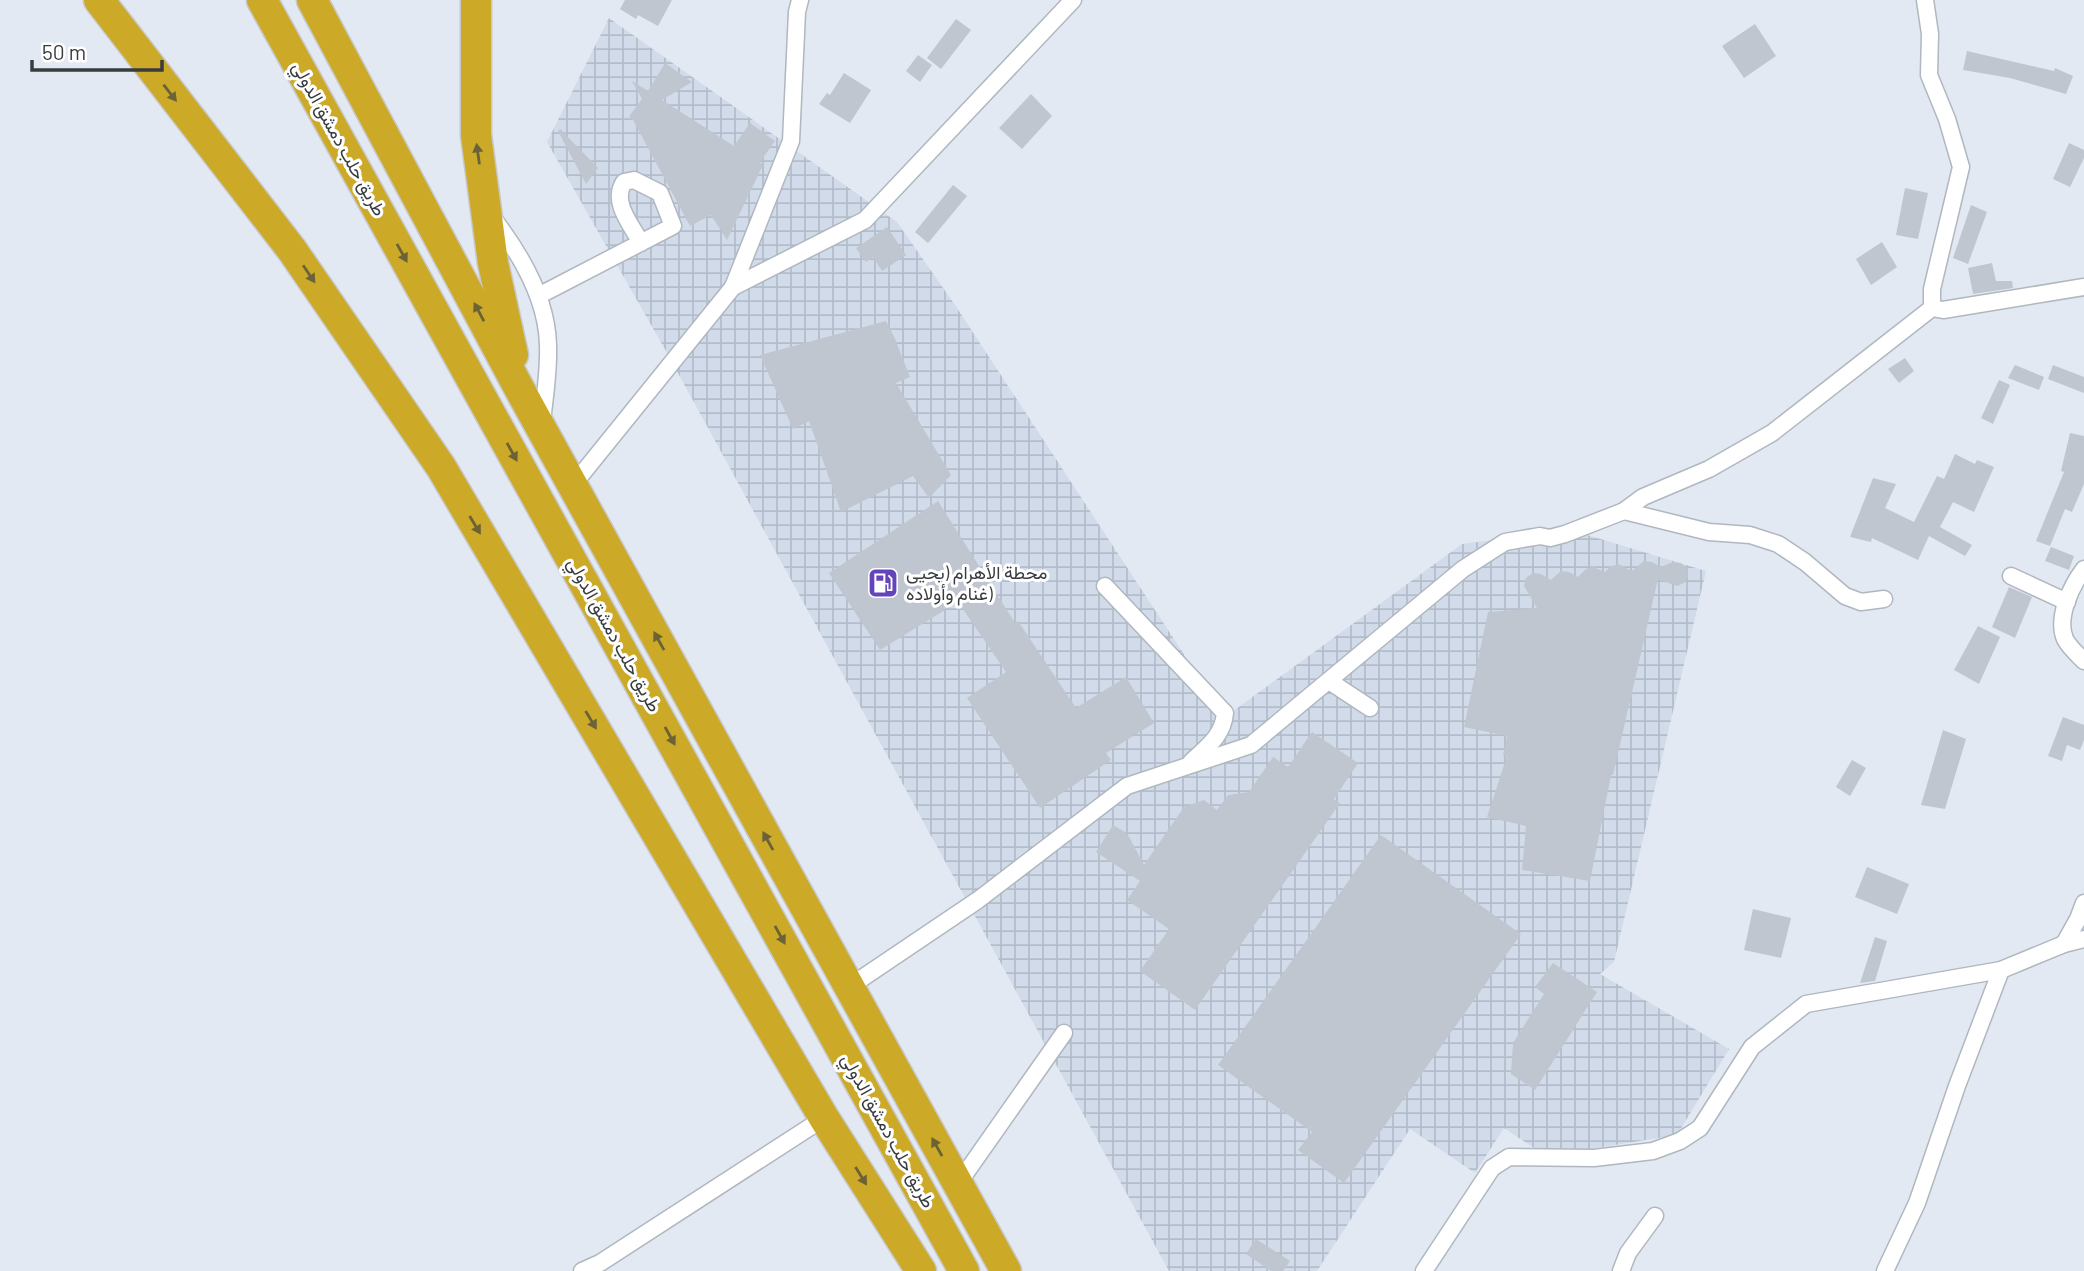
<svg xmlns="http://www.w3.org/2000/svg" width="2084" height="1271" viewBox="0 0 2084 1271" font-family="Barlow,Vazirmatn,sans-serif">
  <defs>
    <pattern id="industrial-grid" width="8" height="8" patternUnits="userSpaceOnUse" patternTransform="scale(1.75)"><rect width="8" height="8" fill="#d1dbea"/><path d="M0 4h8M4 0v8" fill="none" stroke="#b4bdca"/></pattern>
  </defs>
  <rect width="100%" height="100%" fill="#e2e9f2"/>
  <path fill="url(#industrial-grid)" d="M609,18L897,222L955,305L1225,717L1462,544L1571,530L1706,571L1614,962L1600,974L1729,1049L1677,1135L1546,1156L1504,1128L1475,1173L1410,1129L1317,1271H1169L667,353L547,142Z"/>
  <g fill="#c0c6cf">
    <path d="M625,0H672L658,26L638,15L636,19L620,9Z"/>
    <path d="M956,19L971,30L941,69L927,58Z"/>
    <path d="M1755,24L1776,56L1744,78L1722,46Z"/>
    <path d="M1967,51L2054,71L2055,68L2073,76L2066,94L2010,78L1963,70Z"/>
    <path d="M918,55L932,65L920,82L906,71Z"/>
    <path d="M665,63L692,82L662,100L734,146L750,123L775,141L760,162L763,165L727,240L711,215L690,226L632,118L629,120L630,115L642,99L632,81L648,91Z"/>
    <path d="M844,73L871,90L850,123L819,104L827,93L830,95Z"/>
    <path d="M1031,94L1052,116L1022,149L999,128Z"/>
    <path d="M560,129L598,168L586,184L558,131Z"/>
    <path d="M2069,143L2084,150V158L2070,187L2053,179Z"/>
    <path d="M953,185L967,196L928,243L915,232Z"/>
    <path d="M1905,188L1928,193L1918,239L1896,235Z"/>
    <path d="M1971,205L1987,212L1968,264L1953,258Z"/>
    <path d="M887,227L906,255L882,271L873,257L866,262L856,248Z"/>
    <path d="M1882,242L1897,267L1871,285L1856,259Z"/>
    <path d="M1992,263L1996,281H2012L2013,288L1973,294L1968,268Z"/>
    <path d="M886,321L895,339L910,377L896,383L951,475L929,498L913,476L841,512L809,421L793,429L760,355Z"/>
    <path d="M1905,358L1914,371L1899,383L1888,369Z"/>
    <path d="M2015,365L2044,377L2039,390L2008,378Z"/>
    <path d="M2053,365L2084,377V393L2048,379Z"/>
    <path d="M1999,380L2010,385L1993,424L1981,418Z"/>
    <path d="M2070,433L2084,436V484L2072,512L2065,509L2050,546L2036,541L2064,472L2061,471Z"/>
    <path d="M1955,454L1975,464L1977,460L1994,467L1974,512L1953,502L1940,527L1972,545L1965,556L1929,536L1918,560L1872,538L1871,542L1850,537L1873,478L1896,484L1885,508L1914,522L1937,476L1944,479Z"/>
    <path d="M938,501L1015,623L1018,621L1076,708L1126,677L1154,723L1106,753L1111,760L1040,808L967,698L1006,672L958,602L880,650L829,573Z"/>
    <path d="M2051,547L2074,556L2069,570L2045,561Z"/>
    <path d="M1644,561L1652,562L1661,567L1673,562L1681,563L1687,568L1688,576L1684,583L1677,586L1658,579L1613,775H1611L1590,881L1522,870L1526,826L1487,817L1507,756L1503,755L1507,736L1464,727L1488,612L1537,608L1524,586L1526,578L1533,573L1541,574L1551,580L1561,571L1569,572L1578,577L1586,569L1593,567L1605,572L1610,567L1618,564L1632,571Z"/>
    <path d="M2009,587L2032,597L2015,638L1992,627Z"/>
    <path d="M1978,626L2000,637L1979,684L1954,670Z"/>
    <path d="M2063,717L2084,725V740L2080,750L2067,745L2062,761L2048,756Z"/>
    <path d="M1943,730L1966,739L1945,809L1921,805Z"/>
    <path d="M1312,732L1358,763L1334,799L1340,803L1195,1010L1140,971L1169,929L1127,900L1140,881L1096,852L1113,825L1127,833L1144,865L1184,807L1204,800L1217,810L1228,795L1249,792L1273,757L1288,767Z"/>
    <path d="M1852,760L1866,768L1850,796L1836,787Z"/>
    <path d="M1381,835L1521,934L1344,1183L1298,1150L1312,1132L1218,1065Z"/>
    <path d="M1867,867L1909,884L1897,914L1855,897Z"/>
    <path d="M1753,909L1791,918L1781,958L1744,950Z"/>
    <path d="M1875,937L1887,941L1875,981L1860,983Z"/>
    <path d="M1553,963L1597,992L1535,1090L1511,1074L1513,1043L1544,994L1535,987Z"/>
    <path d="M1256,1239L1290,1261L1283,1271H1271L1246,1254Z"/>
  </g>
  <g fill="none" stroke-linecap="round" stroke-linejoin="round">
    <g stroke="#b0b7bf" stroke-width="19">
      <g id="street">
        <path d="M1925,0L1930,34L1929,75L1947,119L1961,167L1932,289V308"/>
        <path d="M492,217C520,253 547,298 548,345C549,370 545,396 542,421"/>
        <path d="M733,287L791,141L797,12L800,0"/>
        <path d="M540,295L673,226L660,193L634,180L624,182C611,202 631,224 641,243"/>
        <path d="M573,485L733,287L865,220L1073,0"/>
        <path d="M1624,511L1709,532L1750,535L1778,544L1805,562L1845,596L1861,602L1884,599"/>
        <path d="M2084,569C2071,586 2056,618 2065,639C2069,647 2078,655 2084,661"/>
        <path d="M2011,576L2067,602"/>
        <path d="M1105,586L1225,713C1223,736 1207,747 1191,762"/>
        <path d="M1329,681L1370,708"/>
        <path d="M2064,944L2078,919L2084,903"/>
        <path d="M849,987L978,900L1127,786L1251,745L1463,569L1505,542L1540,536L1550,538L1565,534L1624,511L1643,497L1709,469L1772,433L1932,308L1943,310L2084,287"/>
        <path d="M958,1184L1064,1033"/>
        <path d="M582,1271L600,1263L824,1118"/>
        <path d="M1424,1271L1492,1168L1509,1157L1594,1158L1653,1151L1680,1141L1700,1128L1752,1047L1806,1004L2001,970L2064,944L2084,939"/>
        <path d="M1621,1271L1628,1253L1655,1216"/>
        <path d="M1885,1271L1917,1203L1957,1086L2001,970"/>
      </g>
    </g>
    <g stroke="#c8c8c9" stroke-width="33">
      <g id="highway">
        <path d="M99,0L292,250L441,467L824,1118L921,1271"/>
        <path d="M262,0L964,1271"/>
        <path d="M312,0L520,390L1006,1271"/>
        <path d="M476,0V135L493,263L513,355"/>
      </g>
    </g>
    <use href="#street" stroke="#fff" stroke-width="16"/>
    <use href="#highway" stroke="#ccaa27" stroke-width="30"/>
  </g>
  <defs><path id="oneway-solid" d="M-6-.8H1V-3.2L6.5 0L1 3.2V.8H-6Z" transform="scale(1.75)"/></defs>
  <g fill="#6c6237">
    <use href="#oneway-solid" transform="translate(170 93) rotate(52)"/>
    <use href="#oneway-solid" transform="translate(478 154) rotate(-98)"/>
    <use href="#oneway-solid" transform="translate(402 253) rotate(61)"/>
    <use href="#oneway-solid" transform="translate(309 274) rotate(56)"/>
    <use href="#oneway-solid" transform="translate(479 312) rotate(-118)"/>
    <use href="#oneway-solid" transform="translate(512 452) rotate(61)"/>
    <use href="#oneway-solid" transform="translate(475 525) rotate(59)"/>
    <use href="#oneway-solid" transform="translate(659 641) rotate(-119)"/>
    <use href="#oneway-solid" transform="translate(591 720) rotate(59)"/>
    <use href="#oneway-solid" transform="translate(670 736) rotate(61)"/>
    <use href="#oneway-solid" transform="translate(768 841) rotate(-119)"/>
    <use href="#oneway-solid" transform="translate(780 935) rotate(61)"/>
    <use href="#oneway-solid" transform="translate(937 1147) rotate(-119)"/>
    <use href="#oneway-solid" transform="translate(861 1176) rotate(58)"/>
  </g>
  <defs>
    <g id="fuel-square" transform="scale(1.575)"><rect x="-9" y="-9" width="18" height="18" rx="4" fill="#6443bb" stroke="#fff"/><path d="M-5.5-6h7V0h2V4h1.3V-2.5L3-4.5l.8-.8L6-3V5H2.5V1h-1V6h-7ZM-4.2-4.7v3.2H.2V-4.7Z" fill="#fff"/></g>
  </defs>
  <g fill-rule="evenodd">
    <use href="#fuel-square" x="883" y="583"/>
  </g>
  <g text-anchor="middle" stroke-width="6" stroke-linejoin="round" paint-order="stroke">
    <g font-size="18" fill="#393c3f" stroke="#fff">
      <text transform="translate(339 139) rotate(61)" y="6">طريق حلب دمشق الدولي</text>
      <text transform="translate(614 635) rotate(61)" y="6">طريق حلب دمشق الدولي</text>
      <text transform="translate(888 1131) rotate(61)" y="6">طريق حلب دمشق الدولي</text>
    </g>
    <g font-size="18" fill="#393c3f" stroke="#fff" text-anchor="start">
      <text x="906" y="579">محطة الأهرام (يحيى<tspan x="906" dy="21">غنام وأولاده)</tspan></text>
    </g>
  </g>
  <path d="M32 60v10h130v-10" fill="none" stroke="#393c3f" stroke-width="3.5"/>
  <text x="42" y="60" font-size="21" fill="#393c3f" stroke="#ffffff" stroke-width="5" paint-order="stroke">50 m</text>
</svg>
